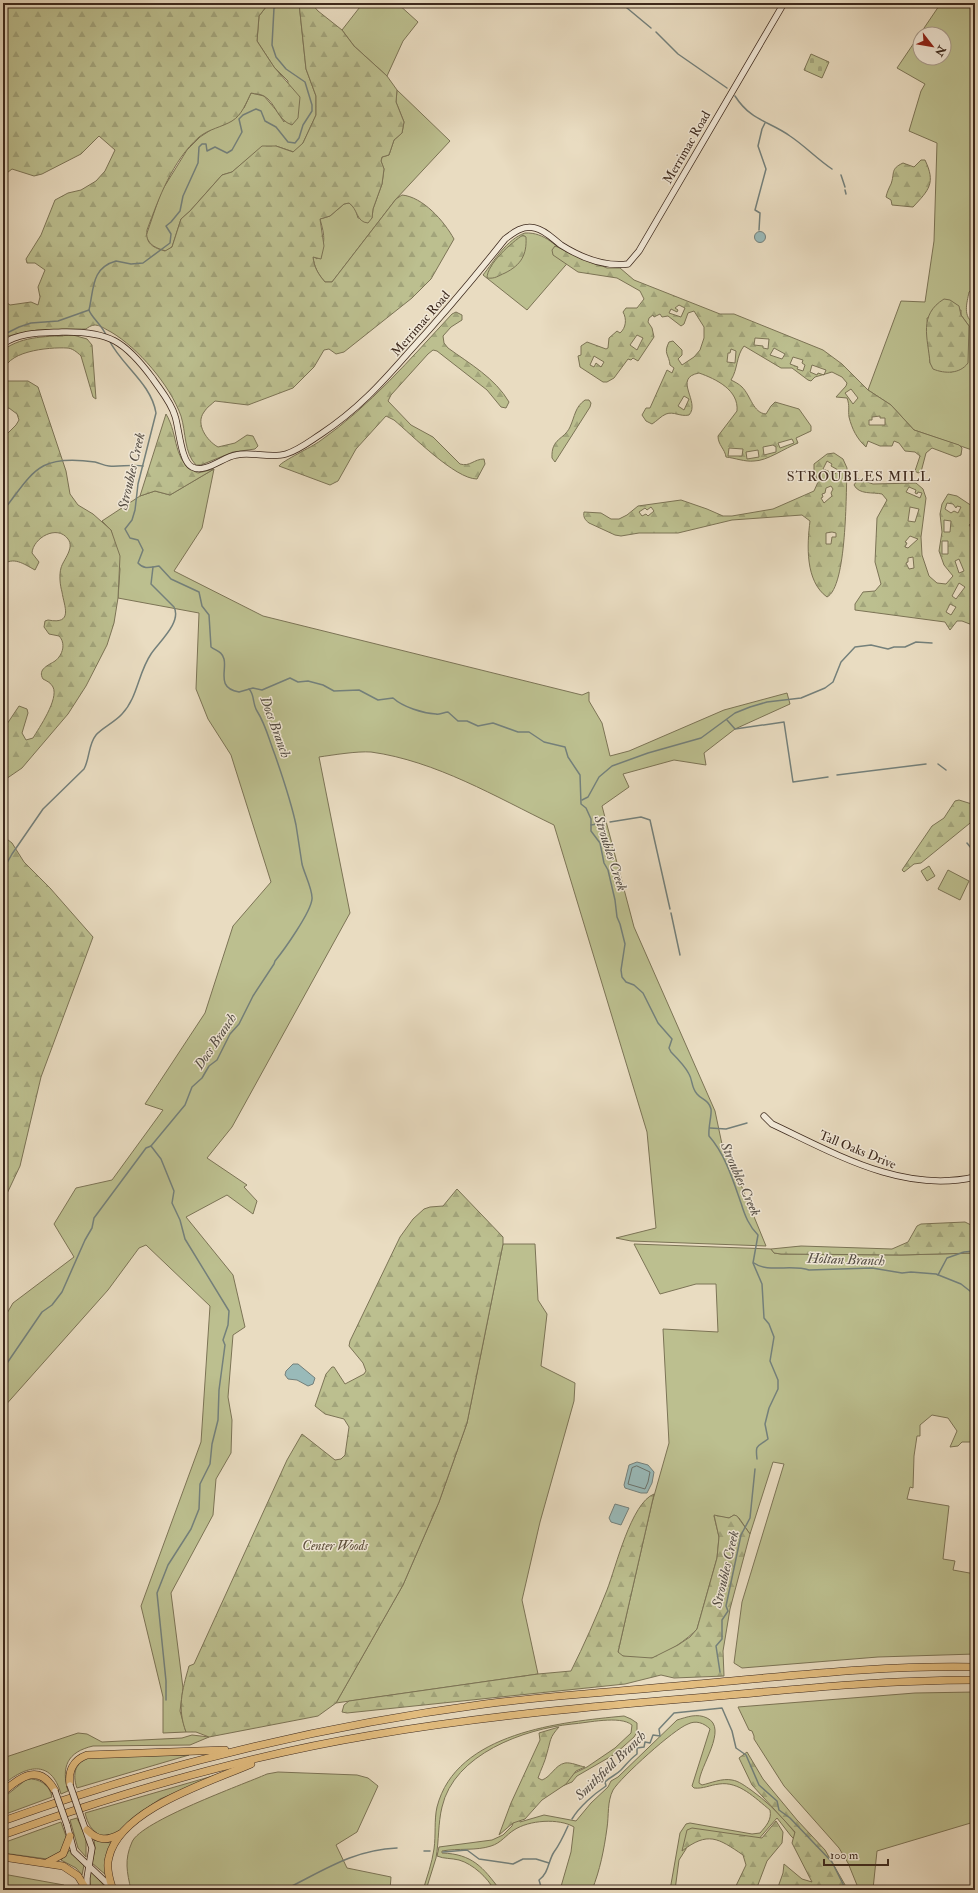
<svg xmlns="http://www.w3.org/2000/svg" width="978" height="1893" viewBox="0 0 978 1893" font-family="'IM FELL Double Pica',serif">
  <defs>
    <pattern id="forest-firs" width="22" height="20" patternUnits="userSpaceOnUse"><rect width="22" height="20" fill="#bcbf8f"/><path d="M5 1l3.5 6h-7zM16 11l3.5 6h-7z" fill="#a2a47b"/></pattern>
    <pattern id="cemetery-stones" width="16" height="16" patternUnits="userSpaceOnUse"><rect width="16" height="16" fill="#bcbf8f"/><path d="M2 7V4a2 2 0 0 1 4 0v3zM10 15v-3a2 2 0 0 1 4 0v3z" fill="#a2a47b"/></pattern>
  </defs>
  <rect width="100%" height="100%" fill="#e9dcc1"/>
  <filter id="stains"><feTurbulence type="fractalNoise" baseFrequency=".005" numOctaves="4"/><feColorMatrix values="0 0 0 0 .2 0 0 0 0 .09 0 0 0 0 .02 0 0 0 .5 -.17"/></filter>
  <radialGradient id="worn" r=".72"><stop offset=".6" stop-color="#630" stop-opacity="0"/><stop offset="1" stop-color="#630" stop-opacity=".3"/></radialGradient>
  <g fill="#bcbf8f" stroke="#7c7456" fill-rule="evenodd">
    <path d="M269,3H299L306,69L316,96V115L303,143L294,152L276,146L250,157L232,172L222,175L190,211L181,219L172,247L166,251C156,248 150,246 146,236L161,192L187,150L200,137L244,108L251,93L264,96L276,110L284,122L288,81L274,67L257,41L259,16Z"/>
    <path d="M363,3H397L418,22L403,41L387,76L354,46L342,30Z"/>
    <path d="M941,3H971L975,17V288L969,292C967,303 962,317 975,324V451L914,430L891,405L868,390L901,301L925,302L934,241L937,143L909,131L921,91L925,84L897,68L920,34V58H944V34H920ZM961,310V315L969,326L959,369L951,372L930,363L927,318Z"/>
    <path d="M397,90L450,141L396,199L332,282H325C318,274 314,267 313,256L317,259C326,243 325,237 320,219L330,216L344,204L349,203L355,208L358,218H372L373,209L382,184L384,169L381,161L382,157L389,155L394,140L402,133L404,122L396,102Z"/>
    <path d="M525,233C545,232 557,247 571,259L527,310L483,275C494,261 507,239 525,233Z"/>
    <path d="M214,469L202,528L174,571L263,616L582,695L589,692V701L602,723L610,756L629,751L724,710L787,693L790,704L735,729L704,753L706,765L674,760L623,774L629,787L602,806L634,927L715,1111L723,1149L728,1153L766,1246L631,1241L616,1238L656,1228L647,1132L554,825C496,797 436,761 371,752C357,751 333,755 319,757L350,913L232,1127L207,1158L247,1185L244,1187L257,1201L253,1214L227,1195L186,1217L233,1275L245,1327L233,1335L228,1397L232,1420L231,1453L216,1479L213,1515L171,1593L183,1688L180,1711L186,1732L163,1733V1697L141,1606L201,1442L210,1306L146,1245L139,1248L108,1290L3,1408V1320L13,1303L74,1257L54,1224L76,1188L112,1180L163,1110L145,1104L205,1013L233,926L271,882L231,755L208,719L196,689L199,613L118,598L120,569L111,530L102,521L140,496L155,491L170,495Z"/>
    <path d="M929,866L935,876L927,881L921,871Z"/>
    <path d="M948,870L969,881L960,900L938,889Z"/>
    <path d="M503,1244H535L538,1300L547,1314L541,1366L575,1383L574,1401L540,1522L522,1600L538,1674L336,1703L403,1585L439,1502L467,1423Z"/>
    <path d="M634,1244L771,1249L774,1253L781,1254L901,1255L975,1253V1442H962L958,1446L950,1447L957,1431L948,1418L932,1415L920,1425V1436H917L914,1456L913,1488L910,1487L907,1499L949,1506L943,1559L955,1561L953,1570L975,1574V1654L878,1657L742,1668L734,1663L742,1602L784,1464L773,1462L750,1534L739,1518L734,1515L729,1518L714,1516L719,1537L717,1558L697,1629C689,1638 664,1656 652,1658C644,1660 627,1658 620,1655L618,1652L652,1503L669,1443L663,1329L718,1332L716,1284H696L660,1294Z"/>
    <path d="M975,1692V1875H973L974,1822L877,1851L873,1889L859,1890L848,1863L839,1848L784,1786L754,1739V1736L752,1731L749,1730L738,1707L915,1693Z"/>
    <path d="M624,1716L631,1719L637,1723V1732L634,1737L615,1754L577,1776L572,1782L548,1792L519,1818L520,1822L544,1815L576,1821L591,1803L608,1787L611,1781L618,1777L677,1720C687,1717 697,1713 707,1718C729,1728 699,1767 699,1783L702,1785C711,1783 722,1778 732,1780C739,1781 745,1786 751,1790C779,1810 798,1835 817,1863L791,1836L777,1818L757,1841L689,1832L686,1849L679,1860L675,1890H670L680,1833L686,1824L690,1823L752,1834L760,1833C766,1826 772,1820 770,1810C755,1798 739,1781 719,1784C710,1785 703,1789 694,1788L692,1786L710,1729C704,1723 696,1720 688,1724C674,1729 621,1777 613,1790C607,1802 609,1815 607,1828C604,1850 600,1870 592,1890H560L571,1852L574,1827C559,1818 529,1820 514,1830C506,1835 501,1843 491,1846C476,1851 458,1848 442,1851V1853C472,1854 483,1867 500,1890H494C488,1878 473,1864 459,1860C451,1858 444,1859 437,1856L439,1847L492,1840L503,1835L512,1826L520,1805L546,1787L587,1767L615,1748L631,1733L632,1725C620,1715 587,1723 572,1724C524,1729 454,1754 442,1807C438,1823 439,1841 436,1858C433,1869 429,1879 426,1890H423C427,1877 432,1863 434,1849C436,1835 434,1820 437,1807C456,1732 562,1722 624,1716Z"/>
    <path d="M78,1733L87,1734L102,1742L182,1738L192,1735L209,1737L190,1745L93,1746C67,1752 61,1767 68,1791L61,1794C51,1758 25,1766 3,1785V1758Z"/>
    <path d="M189,1755L77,1788C72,1774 75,1761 91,1757Z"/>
    <path d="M278,1772L357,1775L368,1778L378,1786L357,1832L336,1845L347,1868L391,1877L390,1890H131C127,1872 124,1860 132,1842C141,1821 242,1785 267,1774Z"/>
    <path d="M223,1773L160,1799L138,1814L116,1834L102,1836C91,1831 88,1824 85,1813Z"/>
    <path d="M27,1779C39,1778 50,1785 52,1797L3,1815V1798Z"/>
    <path d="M77,1818L86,1838V1857L78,1848L70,1820Z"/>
    <path d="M61,1822L66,1836L65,1843L60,1852L47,1859L3,1853V1843Z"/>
    <path d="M94,1840L111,1843L106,1857V1875L92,1863L95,1848Z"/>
    <path d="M70,1850L84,1865L82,1875L76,1868L61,1860Z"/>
    <path d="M91,1871L108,1890H91L89,1878Z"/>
    <path d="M3,1874L64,1885L67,1890H3Z"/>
  </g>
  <g fill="url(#forest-firs)" stroke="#7c7456" fill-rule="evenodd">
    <path d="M3,3H269L259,16L257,41L274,67L300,97L298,118L292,125C277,120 276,103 264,96C261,94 255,94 251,93C246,103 242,115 232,121C222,127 209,129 199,137C172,161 159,198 147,230C145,244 154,248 165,251L172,247L181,219L190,211L222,175L232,172L262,146H276L293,152L303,143L316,115V96L306,69L299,3H311L318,11L342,30L354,46L387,76L397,90L396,102L404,122L402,133L394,140L389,155L382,157L381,161L384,169L382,184L373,209L372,218L368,223C356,222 358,209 349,203L344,204L330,216L320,219L324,246L321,259L313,257C314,267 318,274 325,282H332L396,199L402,195C423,197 444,221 454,239L431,279L412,298L344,352L336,354L329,349L324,350L314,367L293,388L248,405L215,401C212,404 206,408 204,412C195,424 207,441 218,447L235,443L247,435L253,436L258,446L255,449L233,452L201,465H196C184,453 186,432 181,416C170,385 138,348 111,332C101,327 96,321 86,329L37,330L8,336L3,330V300L10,305L31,302L38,305L40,297L38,287L45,270L35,263H27L26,259L41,235L55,200L68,193L81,190L96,181L105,171L115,150L99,136L81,154L42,174L34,176L12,169L3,176Z"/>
    <path d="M921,160H925C936,183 929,190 913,207L892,205L891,200L886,197C887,192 889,188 891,184C895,173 890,169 903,163L914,167Z"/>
    <path d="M523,235L526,237C527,255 521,265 505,273C498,276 495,279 487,278C487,264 512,242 523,235Z"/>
    <path d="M555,246L607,268H620L634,280L720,314H734L823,350L842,364L868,390L891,405L914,430L959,445L962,448L961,455L956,457L932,448L926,453L921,472L918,473L915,471L920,456L915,452L905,451L899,443L894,441L892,446H880L868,441L866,447C857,439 852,429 849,417C848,410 850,406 847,398L836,397L846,386L847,383L842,377L832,372L815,377L811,381L808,380L792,368H781L744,346C736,356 738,369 731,380C735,382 739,384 742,387C751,396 753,413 766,414L771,406L775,402L799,409L811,426V431L796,438L798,443C785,448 767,461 754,461C745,462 735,458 726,457C725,449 718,445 718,436L737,411C739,390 716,379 699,373C672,378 701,402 689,415C680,417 674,411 666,414C661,416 657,421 652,424L646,421L642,415L646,408H650L667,370L672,373L674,368L670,365C669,354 663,354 669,342L673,341L682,350V355L678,359L682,365L694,357L700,350L704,338V327L694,311L688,313L684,324L681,326L668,316L662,317L660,314L654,317L653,315L649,318L648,322L652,328L654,337L638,361L633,358L631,360L628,359L614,378L607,382H603L580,367L578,356L581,355V346L587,342L606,349L608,348L609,338L617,331L620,333C626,328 627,319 623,312L626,308H637L644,299L640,291L617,278L578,272L553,255L552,250ZM679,305L685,308L681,317L669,313L671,309L677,312L678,310L675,308ZM637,335L643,338L637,350L630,345ZM755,338L769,339L768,349L763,348V346L754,345ZM774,348L785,354L782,359L770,355ZM731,349L736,351L735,363L727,362L728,353H730ZM594,356L604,362L601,367L596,363L594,367L590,365ZM793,357L803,360L802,363L805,365L803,371L797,369L798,367L790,364ZM812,365L826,370L824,375L818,373L817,375L810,372ZM851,389L858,398L853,404L845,393ZM684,396L689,399L684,410L678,406ZM880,416V418H885V425H869V420H872V417ZM792,439L794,443L780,448L778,443ZM773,445L776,447V452L764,455L763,447ZM729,448L743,449L742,456H728ZM758,450L759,457L747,459L746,452Z"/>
    <path d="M944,299L950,300L959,306L961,315L969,326L968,363C960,374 945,374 933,369L930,363C928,338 918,315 944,299Z"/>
    <path d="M456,312L462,315V320L451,327L443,336L444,343L448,348C470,364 495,378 509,402L506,408L501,407L487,390L437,351L433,350L428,354L391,395L388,401L411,425L433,437L460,464C470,467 474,459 484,459L485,464L477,479C455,479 412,435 394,420L386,416L356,449L338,481L330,485L279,466C282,461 312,447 320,441C370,406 410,359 452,314Z"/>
    <path d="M73,335L87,339L92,345L96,399L93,397L81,356C77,352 72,348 67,348C49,347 2,351 4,375L7,381H28L38,387L66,471L70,494L78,505L93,514L111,530L120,556L118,598L114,623L107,645L86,686L68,714L22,768L3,781V730L19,706L27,709L28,713L22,733L26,740L33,738C39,728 59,699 53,687C51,683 47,681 43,679C37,669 49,665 55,661C63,655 66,643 59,636L49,634L44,627L45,621L48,620C74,625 64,606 62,592C60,585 59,575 61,568C63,560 75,548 68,539C57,524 33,538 32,553L39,562L35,570C24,564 13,556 3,565V438L16,425L19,420L17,414L9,408L3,409V350C24,335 48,337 73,335Z"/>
    <path d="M585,400H589L591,403L590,407L555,462L552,458C551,438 564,440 570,427C575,416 575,407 585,400Z"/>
    <path d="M166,414C179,435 172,463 198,473L214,469L170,495L155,491L140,496Z"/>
    <path d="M834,453L843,459L847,468C846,492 847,587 827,597C805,581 807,545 810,521L802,515L732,520L678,533H639L621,536L615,535L589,523C585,520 583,517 584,512L601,513L611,519H619L627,515L638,506L681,500L707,509L723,516H732L773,509L814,491L818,482L814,471V464L827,454ZM827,461L832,464L831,466L838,470L835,474L823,469ZM831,486L833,489L831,493L832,496L824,503L821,498L823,497L822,494L825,493L826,488ZM651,507L654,511L648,516L646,514L642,516L639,512L645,508L647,510ZM832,532L836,533V537H832L831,544H826V533Z"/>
    <path d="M858,479L873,484L916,483L923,489L926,498L921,537L922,555L929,576L937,583L946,584L953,576L944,565L939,551L942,532L940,514L942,504L948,494L957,496L975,508V522L973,521L969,525L975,533V626L962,621H957L950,630L945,622L855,610V604L863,592L875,591L881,584L875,562L877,518L887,500L882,494C873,492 859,495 854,485ZM909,487L916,490L915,493L917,494L918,492L922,493L920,498L906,492ZM947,503L953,504L956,508L957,506L961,507L958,513L954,511L951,513L945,509ZM910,507L919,509L915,522L908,521ZM944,520L951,521L950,532H944ZM910,536L918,539L908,548L905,547L907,543L905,542ZM942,541H948V554H942ZM913,557L914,568L909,569L906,563L908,562V558ZM959,559L964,571L959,573L955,561ZM959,583L965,587L956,599L952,596ZM950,604L956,607L951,615L946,612Z"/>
    <path d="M959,800L975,805V819L921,863L914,864L904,872L902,870L932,826L944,818L955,801Z"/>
    <path d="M3,836L12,843L24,862L50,888L93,937L41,1077L20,1166L3,1202Z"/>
    <path d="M457,1189L503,1237V1244L467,1423L439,1502L403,1585L336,1703L318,1716L209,1737L196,1732H186C177,1708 182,1691 189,1666L194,1664L287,1460L302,1434L335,1460L341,1459L345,1455L349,1427L344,1419L325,1414L315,1406L326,1374L332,1367H334L345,1384L364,1374L366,1371L363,1363L349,1346L350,1341L400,1237L413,1219L424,1209L430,1207L443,1206Z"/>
    <path d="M965,1222L975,1227V1253L901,1255L781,1254L774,1253L771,1249L801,1246L892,1249L908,1242L917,1226L921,1224Z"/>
    <path d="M654,1494L618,1652L623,1656L652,1658L678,1645L690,1637L697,1629L717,1558L719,1537L714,1515L729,1518L734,1515L737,1516L750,1534L730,1609L723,1651L724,1676L674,1678L661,1675L625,1684L347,1713L342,1712L344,1705L349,1701L538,1674L571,1671C584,1645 596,1618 607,1590C616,1567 631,1503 654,1494Z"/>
    <path d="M559,1727C549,1738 551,1740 547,1753C545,1762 541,1769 538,1778L542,1780C551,1777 555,1765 565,1763C571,1762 579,1766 585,1767L576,1771L566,1784L542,1800L525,1819L513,1823L499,1835L511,1803L540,1740L539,1733Z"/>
    <path d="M747,1752L763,1779L797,1820L825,1850L848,1890H777L783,1873L784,1864L802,1879L812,1882L792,1843L795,1832L752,1785L739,1758Z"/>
    <path d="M776,1821L783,1832L782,1843L767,1861L756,1890H734L746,1865L743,1855C718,1838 708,1831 682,1851L687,1830L692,1828L762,1838Z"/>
  </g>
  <path fill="url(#cemetery-stones)" stroke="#7c7456" d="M811,54L829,62L822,78L804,70Z"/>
  <g fill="#99bab9" stroke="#74807b">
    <circle cx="760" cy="237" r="5.5"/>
    <path d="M293,1364H298L315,1378L313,1384L308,1386L297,1380L288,1379L285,1375L286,1371Z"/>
    <path d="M637,1462L648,1465L654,1472L652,1483L647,1493H641L625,1488L624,1485L629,1465Z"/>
    <path d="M615,1504L629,1508L621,1525L611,1522L609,1518Z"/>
  </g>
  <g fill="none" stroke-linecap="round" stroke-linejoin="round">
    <path stroke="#6b726b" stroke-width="1" d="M637,1466L650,1472L648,1482L645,1489L628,1484L632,1468Z"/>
    <g stroke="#74807b" stroke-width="1.5">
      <path d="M621,3L651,28"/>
      <path d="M656,32L678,54L727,88"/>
      <path d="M735,96C751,121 769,121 790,136C805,146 817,159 832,169"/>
      <path d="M841,175L845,187"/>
      <path d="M845,190L846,194"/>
      <path d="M759,230L760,213L755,210L766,169L758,146L762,129L765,123"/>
      <path d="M3,335L19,327L31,323L58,321L89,310"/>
      <path d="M106,335C102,325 91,317 89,310C94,289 91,268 116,261L131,264L143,263L170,243L171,234L166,226L171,222L180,211L183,196L198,163L199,147L202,144H206L207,151L215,147L227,153L232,150L242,132L239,119L243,115L256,109L261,111L265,121L276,127L288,142L295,143L299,138L303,125L312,111V105L305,82L286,69L276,57L272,45L274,8L284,3"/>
      <path d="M109,340C122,366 151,383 156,413L138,484L135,510L132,520L125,529L130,538L138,540L143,550L138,563C144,570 151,567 159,566L171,579L199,592L202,606L209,615L211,647C216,651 222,651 224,659C227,671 216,688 239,692L253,688L262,690L290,678L298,682L308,681L323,685L334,691L359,690L378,700L393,698C403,707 422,713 436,714C441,715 444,712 448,712L458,721H467L478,726L493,723L518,732H529L544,742L565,747L568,757L580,775L581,804L586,808L591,819V831L600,843L604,863L608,870L615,900L617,917L620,924L625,944L621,970L622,977L626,982L634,985L643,993L658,1023L672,1039L669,1048L671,1052C677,1058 685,1066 689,1074C693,1081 691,1087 697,1094C702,1100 709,1100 711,1109C712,1114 708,1128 709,1136C725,1154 733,1180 741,1203C745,1216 749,1226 758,1235L753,1263L762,1284L764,1318L769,1324L774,1337L770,1361L778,1380V1389L769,1408L765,1424L768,1439C758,1447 755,1443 757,1459"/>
      <path d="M3,511C34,471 38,454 95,462C100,463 104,466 109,466C120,467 132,464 143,466"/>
      <path d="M727,720L735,729L784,722L793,782L828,777"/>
      <path d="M938,764L946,770"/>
      <path d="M837,775L926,764"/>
      <path d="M582,800L588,797L599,777L612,766L648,753L701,738L735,713L750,707L767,702L801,698L825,688L833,682L841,662L855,647L871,645L888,649L894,647H905L916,642L932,643"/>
      <path d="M610,822L641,817L650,820L670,909"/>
      <path d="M591,825L603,823"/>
      <path d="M967,843L975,853"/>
      <path d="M3,870L12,854L43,809L84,769C90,758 88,745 96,735C102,728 115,722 122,714C138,697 138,673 151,654C159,642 182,622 174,607L151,584L153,567"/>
      <path d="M671,913L680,955"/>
      <path d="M710,1128L726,1129L747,1123"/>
      <path d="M151,1146L161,1159L174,1191L172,1203L180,1220L185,1239L229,1311L228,1325L223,1340L225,1345L219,1390L218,1420L212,1444L210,1464L200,1484L199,1509L191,1529L168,1565L157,1593L166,1681V1700"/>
      <path d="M754,1263C767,1273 792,1264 809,1270L872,1268L902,1273L911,1272L936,1274L961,1284L975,1295"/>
      <path d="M938,1275L947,1258L964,1252L975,1251"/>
      <path d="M3,1369L42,1312L52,1305L62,1292L85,1240L92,1228L94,1218L146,1148L151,1146L185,1105L192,1087L202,1078L209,1066L217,1060L230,1034L239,1024L253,996L274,964L275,961C284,950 311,912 312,899C313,890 304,873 302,864C300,851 298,838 296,825C291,801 283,778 275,755C269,740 266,725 257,711C252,703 255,695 249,689"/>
      <path d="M720,1672L716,1646L722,1639V1620L728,1611L726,1606L741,1535L750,1518L755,1469"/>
      <path d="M572,1819C579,1807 594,1794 606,1786L605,1782C610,1777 616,1775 621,1770C626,1765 630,1759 637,1754V1748L644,1747L645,1742L650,1743L653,1735L660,1736L659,1729L674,1713L722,1708L732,1731L736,1748L746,1755L759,1785L777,1801L779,1810L790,1818L832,1862L846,1890"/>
      <path d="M424,1851H430"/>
      <path d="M443,1852L467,1850L479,1859L513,1864L523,1859H536L549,1863"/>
      <path d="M284,1890C323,1871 352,1850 397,1848"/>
      <path d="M542,1890L539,1880C549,1873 548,1861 554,1852C560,1844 564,1835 568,1826"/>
    </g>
    <g stroke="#3d291d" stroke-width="7">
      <g id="secondary">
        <path d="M3,344C19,332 43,333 62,332C109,331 125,341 153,379C161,391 171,402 175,416C179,428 181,462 192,467C205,474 223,457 236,455C252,451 270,459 286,454C299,450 310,441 321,434C357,410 380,385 408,353C442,316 474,278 505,239C514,232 523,225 535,228C545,230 553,239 561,245C580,257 605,267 628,264L639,251L784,3"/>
        <path d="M764,1116L772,1124C834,1153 903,1194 975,1177"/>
        <path d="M82,1820L92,1848L87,1878V1890"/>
        <path d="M67,1825L74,1852L112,1888"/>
      </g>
    </g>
    <g stroke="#3d291d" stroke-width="8">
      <g id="highway">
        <path d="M70,1785C68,1771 73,1760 87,1755L225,1750"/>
        <path d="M3,1792C21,1776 40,1763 55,1791"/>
        <path d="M3,1821C159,1765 320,1726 485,1704C555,1695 627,1691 697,1684C789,1676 883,1665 975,1667"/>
        <path d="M87,1830C98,1841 107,1841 120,1834"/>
        <path d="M3,1835C122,1792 246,1756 372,1735C483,1716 595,1706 707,1697C796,1689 886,1680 975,1680"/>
        <path d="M3,1857L63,1866L78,1876L86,1889"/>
        <path d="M48,1862L63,1854L70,1836"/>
        <path d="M112,1887C109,1878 106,1867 109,1857C120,1809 210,1782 251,1764"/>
      </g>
    </g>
    <use href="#secondary" stroke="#f1e8d7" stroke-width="5.5"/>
    <use href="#highway" stroke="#e4be80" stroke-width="7"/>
    <g stroke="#3d291d" stroke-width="7" stroke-linecap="butt">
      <g id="secondary-bridge">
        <path d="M70,1785L82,1820"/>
        <path d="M55,1791L67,1825"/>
      </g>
    </g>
    <use href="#secondary-bridge" stroke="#f1e8d7" stroke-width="5.5"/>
  </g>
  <g text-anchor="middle" stroke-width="3" stroke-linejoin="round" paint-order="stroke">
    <g font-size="13" fill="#3d291d" stroke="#f1e8d7">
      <text transform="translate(686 147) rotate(-60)" y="5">Merrimac Road</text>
      <text transform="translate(420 323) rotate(-49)" y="5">Merrimac Road</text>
      <text transform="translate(858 1149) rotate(22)" y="5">Tall Oaks Drive</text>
    </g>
    <g font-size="13" font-style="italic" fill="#5d4e3a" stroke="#f1e8d7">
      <text x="335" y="1550">Center Woods</text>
    </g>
    <g font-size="14" font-style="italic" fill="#544d44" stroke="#f1e8d7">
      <text transform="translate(131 471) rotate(-77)" y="5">Stroubles Creek</text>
      <text transform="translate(276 727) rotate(70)" y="5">Docs Branch</text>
      <text transform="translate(611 853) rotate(72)" y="5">Stroubles Creek</text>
      <text transform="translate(215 1041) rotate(-56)" y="5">Docs Branch</text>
      <text transform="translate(741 1179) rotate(66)" y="5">Stroubles Creek</text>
      <text transform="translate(846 1259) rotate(2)" y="5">Holtan Branch</text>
      <text transform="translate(725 1569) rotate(-77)" y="5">Stroubles Creek</text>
      <text transform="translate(610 1765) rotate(-44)" y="5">Smithfield Branch</text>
    </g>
    <g font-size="14" letter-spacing="1" fill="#3d291d" stroke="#f1e8d7">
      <text x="859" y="481">STROUBLES MILL</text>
    </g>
  </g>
  <rect width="978" height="1893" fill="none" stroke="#e9dcc1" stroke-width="16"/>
  <rect x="4" y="4" width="970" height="1885" fill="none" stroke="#3d291d" stroke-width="2"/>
  <rect x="8" y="8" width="962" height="1877" fill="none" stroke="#3d291d"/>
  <g transform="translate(932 46) rotate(121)"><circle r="19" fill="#f1e8d7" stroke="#a99c8d"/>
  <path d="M0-3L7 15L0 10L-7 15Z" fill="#8f2418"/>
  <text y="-6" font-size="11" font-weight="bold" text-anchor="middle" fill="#3d291d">N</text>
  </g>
  <path d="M824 1859v6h64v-6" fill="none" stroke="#3d291d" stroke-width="2"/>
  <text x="830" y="1859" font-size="12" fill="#3d291d" stroke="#f1e8d7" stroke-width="3" paint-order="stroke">100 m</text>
  <rect width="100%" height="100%" filter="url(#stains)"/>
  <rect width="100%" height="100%" fill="url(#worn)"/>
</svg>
